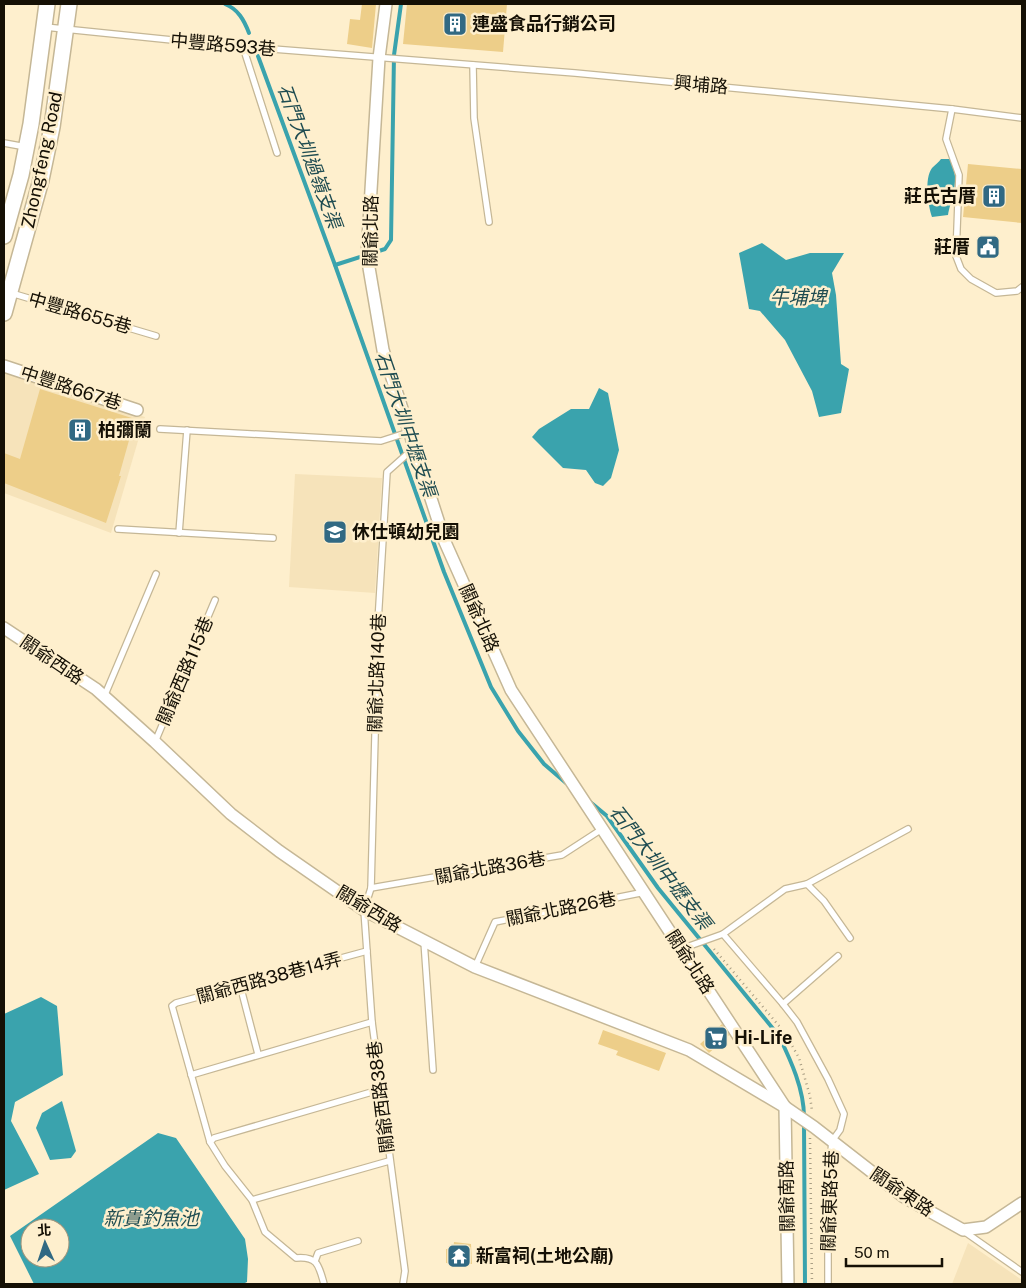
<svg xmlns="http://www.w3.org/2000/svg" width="1026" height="1288" viewBox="0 0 1026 1288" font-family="'Public Sans','Noto Sans TC',sans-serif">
  <rect width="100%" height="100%" fill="#feefcd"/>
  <g fill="#f6e3ba">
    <path d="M4,373L145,417L111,533L4,493Z"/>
    <path d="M295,474L382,478L375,593L289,587Z"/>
    <path d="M968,1243L1022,1280V1284H952Z"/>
  </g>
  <g fill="#3aa3ad" fill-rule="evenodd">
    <path d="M941,159H951C952,164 953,167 954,171C958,184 950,203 948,215L932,217C928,205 924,179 932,168C935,165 939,162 941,159Z"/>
    <path d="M762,243L786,260L810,253H844L832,273L836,295L841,364L849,369L841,413L819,417L812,391L785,340L760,311L749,309L739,253Z"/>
    <path d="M599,388L608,393L619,450L611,478L603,486L595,483L586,470L563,468L532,437L539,429L571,409H589Z"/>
    <path d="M41,997L57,1006L63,1075L15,1102L11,1121L39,1174L4,1190V1014Z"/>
    <path d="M62,1101L76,1151L71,1158L50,1160L36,1128L42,1113Z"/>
    <path d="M158,1133L176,1138L245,1239L248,1259L247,1282L243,1284H34L10,1236ZM30,1228H60V1258H30Z"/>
  </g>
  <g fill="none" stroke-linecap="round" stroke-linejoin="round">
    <g stroke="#3aa3ad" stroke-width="4">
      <path d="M225,4C238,9 244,20 249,33"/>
      <path d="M258,56L335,265L444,572L491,687L518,731L544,764L566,783"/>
      <path d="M335,265L385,249L391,240L394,55L401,4"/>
      <path d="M589,801L607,816L658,888L779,1036C791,1061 804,1089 804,1117"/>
      <path d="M804,1124L805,1284"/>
    </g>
  </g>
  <g fill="#edce89">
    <path d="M362,4H376L372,48L347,44L350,19L360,20Z"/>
    <path d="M407,4H507L503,52L403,44Z"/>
    <path d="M968,164L1022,169V223L963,217Z"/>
    <path d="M40,389L135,419L119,476H121L106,523L4,483V453L20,459Z"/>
    <path d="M722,1024L729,1035L709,1053L700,1044Z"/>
    <path d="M603,1030L666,1053L659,1071L616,1055L618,1051L598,1044Z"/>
    <path d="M454,1242L471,1244L472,1264L446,1263V1249H453Z"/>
  </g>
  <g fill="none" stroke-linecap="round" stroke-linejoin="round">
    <g stroke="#c5b796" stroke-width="8">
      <g id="service">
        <path d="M45,27L221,45L575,73L952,109L1022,118"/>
        <path d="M243,47L277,153"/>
        <path d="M473,65L474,118L489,222"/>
        <path d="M952,109L946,139L959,175L956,256L961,269L971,279L996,293L1017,291L1022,287"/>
        <path d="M4,143L26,147"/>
        <path d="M11,293L156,336"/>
        <path d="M160,429L381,441L409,432"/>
        <path d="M118,529L273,538"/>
        <path d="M179,533L187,430"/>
        <path d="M104,697L156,574"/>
        <path d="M155,742L215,600"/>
        <path d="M807,884L908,829"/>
        <path d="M371,888L562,855L602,829"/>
        <path d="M723,934L785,889L807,884L824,901L850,938"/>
        <path d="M424,941L433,1070"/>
        <path d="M681,949L723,934L783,1004L797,1022L828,1079L844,1114L840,1130L832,1141L828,1187V1284"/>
        <path d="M475,967L495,922L645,892"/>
        <path d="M240,985L258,1054"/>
        <path d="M783,1004L838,956"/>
        <path d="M191,1075L372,1022"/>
        <path d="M210,1142L214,1138L382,1089"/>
        <path d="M252,1200L389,1161"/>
        <path d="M965,1232L1022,1272"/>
        <path d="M315,1261L318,1253L358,1241"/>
        <path d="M324,1284C319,1266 318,1256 296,1258L265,1232L252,1200L225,1166L210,1142L172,1006L176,1003L367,951"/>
        <path d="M403,1284L405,1271L372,1022L364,910L371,888L378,622L387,472L414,448"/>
      </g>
    </g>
    <g stroke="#c5b796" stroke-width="14">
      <g id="minor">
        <path d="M386,4L379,58L367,256L383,350L445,542L511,690L785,1107"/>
        <path d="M4,366L137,410"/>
        <path d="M4,628L96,689L155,742L231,814L279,851L364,910L475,967L689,1050L785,1107L814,1127L904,1197L963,1230L986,1227L1022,1203"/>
        <path d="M785,1107L788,1284"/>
      </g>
    </g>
    <g stroke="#c5b796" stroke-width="18">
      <g id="secondary">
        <path d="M4,236L21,175L31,124L47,4"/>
        <path d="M4,313L41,180L52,127L69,4"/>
      </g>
    </g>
    <g stroke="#a99e84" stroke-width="2.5" stroke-dasharray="1 4" stroke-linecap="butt">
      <path d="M714,949L785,1033L799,1058L810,1096L812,1111"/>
      <path d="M810,1138L812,1284"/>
    </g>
    <use href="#service" stroke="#fff" stroke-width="5.5"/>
    <use href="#minor" stroke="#fff" stroke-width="11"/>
    <use href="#secondary" stroke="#fff" stroke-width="15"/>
  </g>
  <defs>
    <g id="building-square" transform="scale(1.25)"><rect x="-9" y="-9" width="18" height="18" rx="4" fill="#316983" stroke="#feefcd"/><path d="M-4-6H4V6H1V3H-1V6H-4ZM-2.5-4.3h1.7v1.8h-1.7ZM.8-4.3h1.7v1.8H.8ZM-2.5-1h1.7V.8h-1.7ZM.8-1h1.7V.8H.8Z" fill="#fff"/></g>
    <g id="civic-square" transform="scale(1.25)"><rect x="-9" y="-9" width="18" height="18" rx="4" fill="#316983" stroke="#feefcd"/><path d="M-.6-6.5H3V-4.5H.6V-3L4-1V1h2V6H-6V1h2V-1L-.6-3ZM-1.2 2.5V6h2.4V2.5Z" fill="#fff"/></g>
    <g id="school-square" transform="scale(1.25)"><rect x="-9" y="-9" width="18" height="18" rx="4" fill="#316983" stroke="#feefcd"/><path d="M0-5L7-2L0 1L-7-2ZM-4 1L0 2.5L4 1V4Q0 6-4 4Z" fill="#fff"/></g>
    <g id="supermarket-square" transform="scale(1.25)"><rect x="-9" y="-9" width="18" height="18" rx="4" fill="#316983" stroke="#feefcd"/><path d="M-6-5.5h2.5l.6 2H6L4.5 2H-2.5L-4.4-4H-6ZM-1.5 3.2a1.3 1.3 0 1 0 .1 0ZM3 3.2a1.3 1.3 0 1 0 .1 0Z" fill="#fff"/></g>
    <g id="temple-square" transform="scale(1.25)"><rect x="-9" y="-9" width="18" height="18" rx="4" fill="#316983" stroke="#feefcd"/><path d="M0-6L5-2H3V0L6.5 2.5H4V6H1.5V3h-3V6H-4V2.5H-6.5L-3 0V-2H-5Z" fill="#fff"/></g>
  </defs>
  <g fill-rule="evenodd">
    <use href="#building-square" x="455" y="24"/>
    <use href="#building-square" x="994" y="196"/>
    <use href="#civic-square" x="988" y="247"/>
    <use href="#building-square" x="80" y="430"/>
    <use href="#school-square" x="335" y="532"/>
    <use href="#supermarket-square" x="716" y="1038"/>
    <use href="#temple-square" x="459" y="1256"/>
  </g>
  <g text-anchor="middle" stroke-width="5" stroke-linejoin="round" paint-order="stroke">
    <g font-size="18" font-weight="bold" fill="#151005" stroke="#feefcd" text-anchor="start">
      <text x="472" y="30">連盛食品行銷公司</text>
      <text x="976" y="202" text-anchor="end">莊氏古厝</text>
      <text x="970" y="253" text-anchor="end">莊厝</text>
      <text x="98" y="436">柏彌蘭</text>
      <text x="352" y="538">休仕頓幼兒園</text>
      <text x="734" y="1044">Hi-Life</text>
      <text x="476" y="1262">新富祠(土地公廟)</text>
    </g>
    <g font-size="18" fill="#151005" stroke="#feefcd">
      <text transform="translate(223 45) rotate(5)" y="6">中豐路593巷</text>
      <text transform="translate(701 85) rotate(5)" y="6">興埔路</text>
      <text transform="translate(42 160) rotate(-78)" y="6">Zhongfeng Road</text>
      <text transform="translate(371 231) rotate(-89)" y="6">關爺北路</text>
      <text transform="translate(80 313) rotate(16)" y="6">中豐路655巷</text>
      <text transform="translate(71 388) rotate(18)" y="6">中豐路667巷</text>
      <text transform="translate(479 618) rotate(66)" y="6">關爺北路</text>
      <text transform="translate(52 660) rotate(34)" y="6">關爺西路</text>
      <text transform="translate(185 671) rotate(-67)" y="6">關爺西路115巷</text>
      <text transform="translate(377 673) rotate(-88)" y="6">關爺北路140巷</text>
      <text transform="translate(490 868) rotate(-10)" y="6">關爺北路36巷</text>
      <text transform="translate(369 909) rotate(31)" y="6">關爺西路</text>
      <text transform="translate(561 909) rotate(-11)" y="6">關爺北路26巷</text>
      <text transform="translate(690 962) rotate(57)" y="6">關爺北路</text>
      <text transform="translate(269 978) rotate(-15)" y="6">關爺西路38巷14弄</text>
      <text transform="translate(381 1097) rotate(-97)" y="6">關爺西路38巷</text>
      <text transform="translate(902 1192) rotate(34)" y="6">關爺東路</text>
      <text transform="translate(787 1196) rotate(-91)" y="6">關爺南路</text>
      <text transform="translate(830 1201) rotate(-88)" y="6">關爺東路5巷</text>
    </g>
    <g font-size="19" font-style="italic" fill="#1f4c51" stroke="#feefcd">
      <text transform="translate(310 156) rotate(70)" y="7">石門大圳過嶺支渠</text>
      <text x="798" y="304">牛埔埤</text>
      <text transform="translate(406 424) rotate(71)" y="7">石門大圳中壢支渠</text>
      <text transform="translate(661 867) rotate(52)" y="7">石門大圳中壢支渠</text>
      <text x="151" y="1225">新貴釣魚池</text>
    </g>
  </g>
  <rect width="1026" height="1288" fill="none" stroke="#151005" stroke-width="10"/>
  <g transform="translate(45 1243) rotate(357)"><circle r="24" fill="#feefcd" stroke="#a1967d"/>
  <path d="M0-4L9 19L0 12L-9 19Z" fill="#316983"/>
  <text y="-8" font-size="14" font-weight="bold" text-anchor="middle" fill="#151005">北</text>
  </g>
  <path d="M846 1258v8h96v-8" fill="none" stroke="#151005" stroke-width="2.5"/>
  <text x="854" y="1258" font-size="15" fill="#151005" stroke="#feefcd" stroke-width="4" paint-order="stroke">50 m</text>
</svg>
